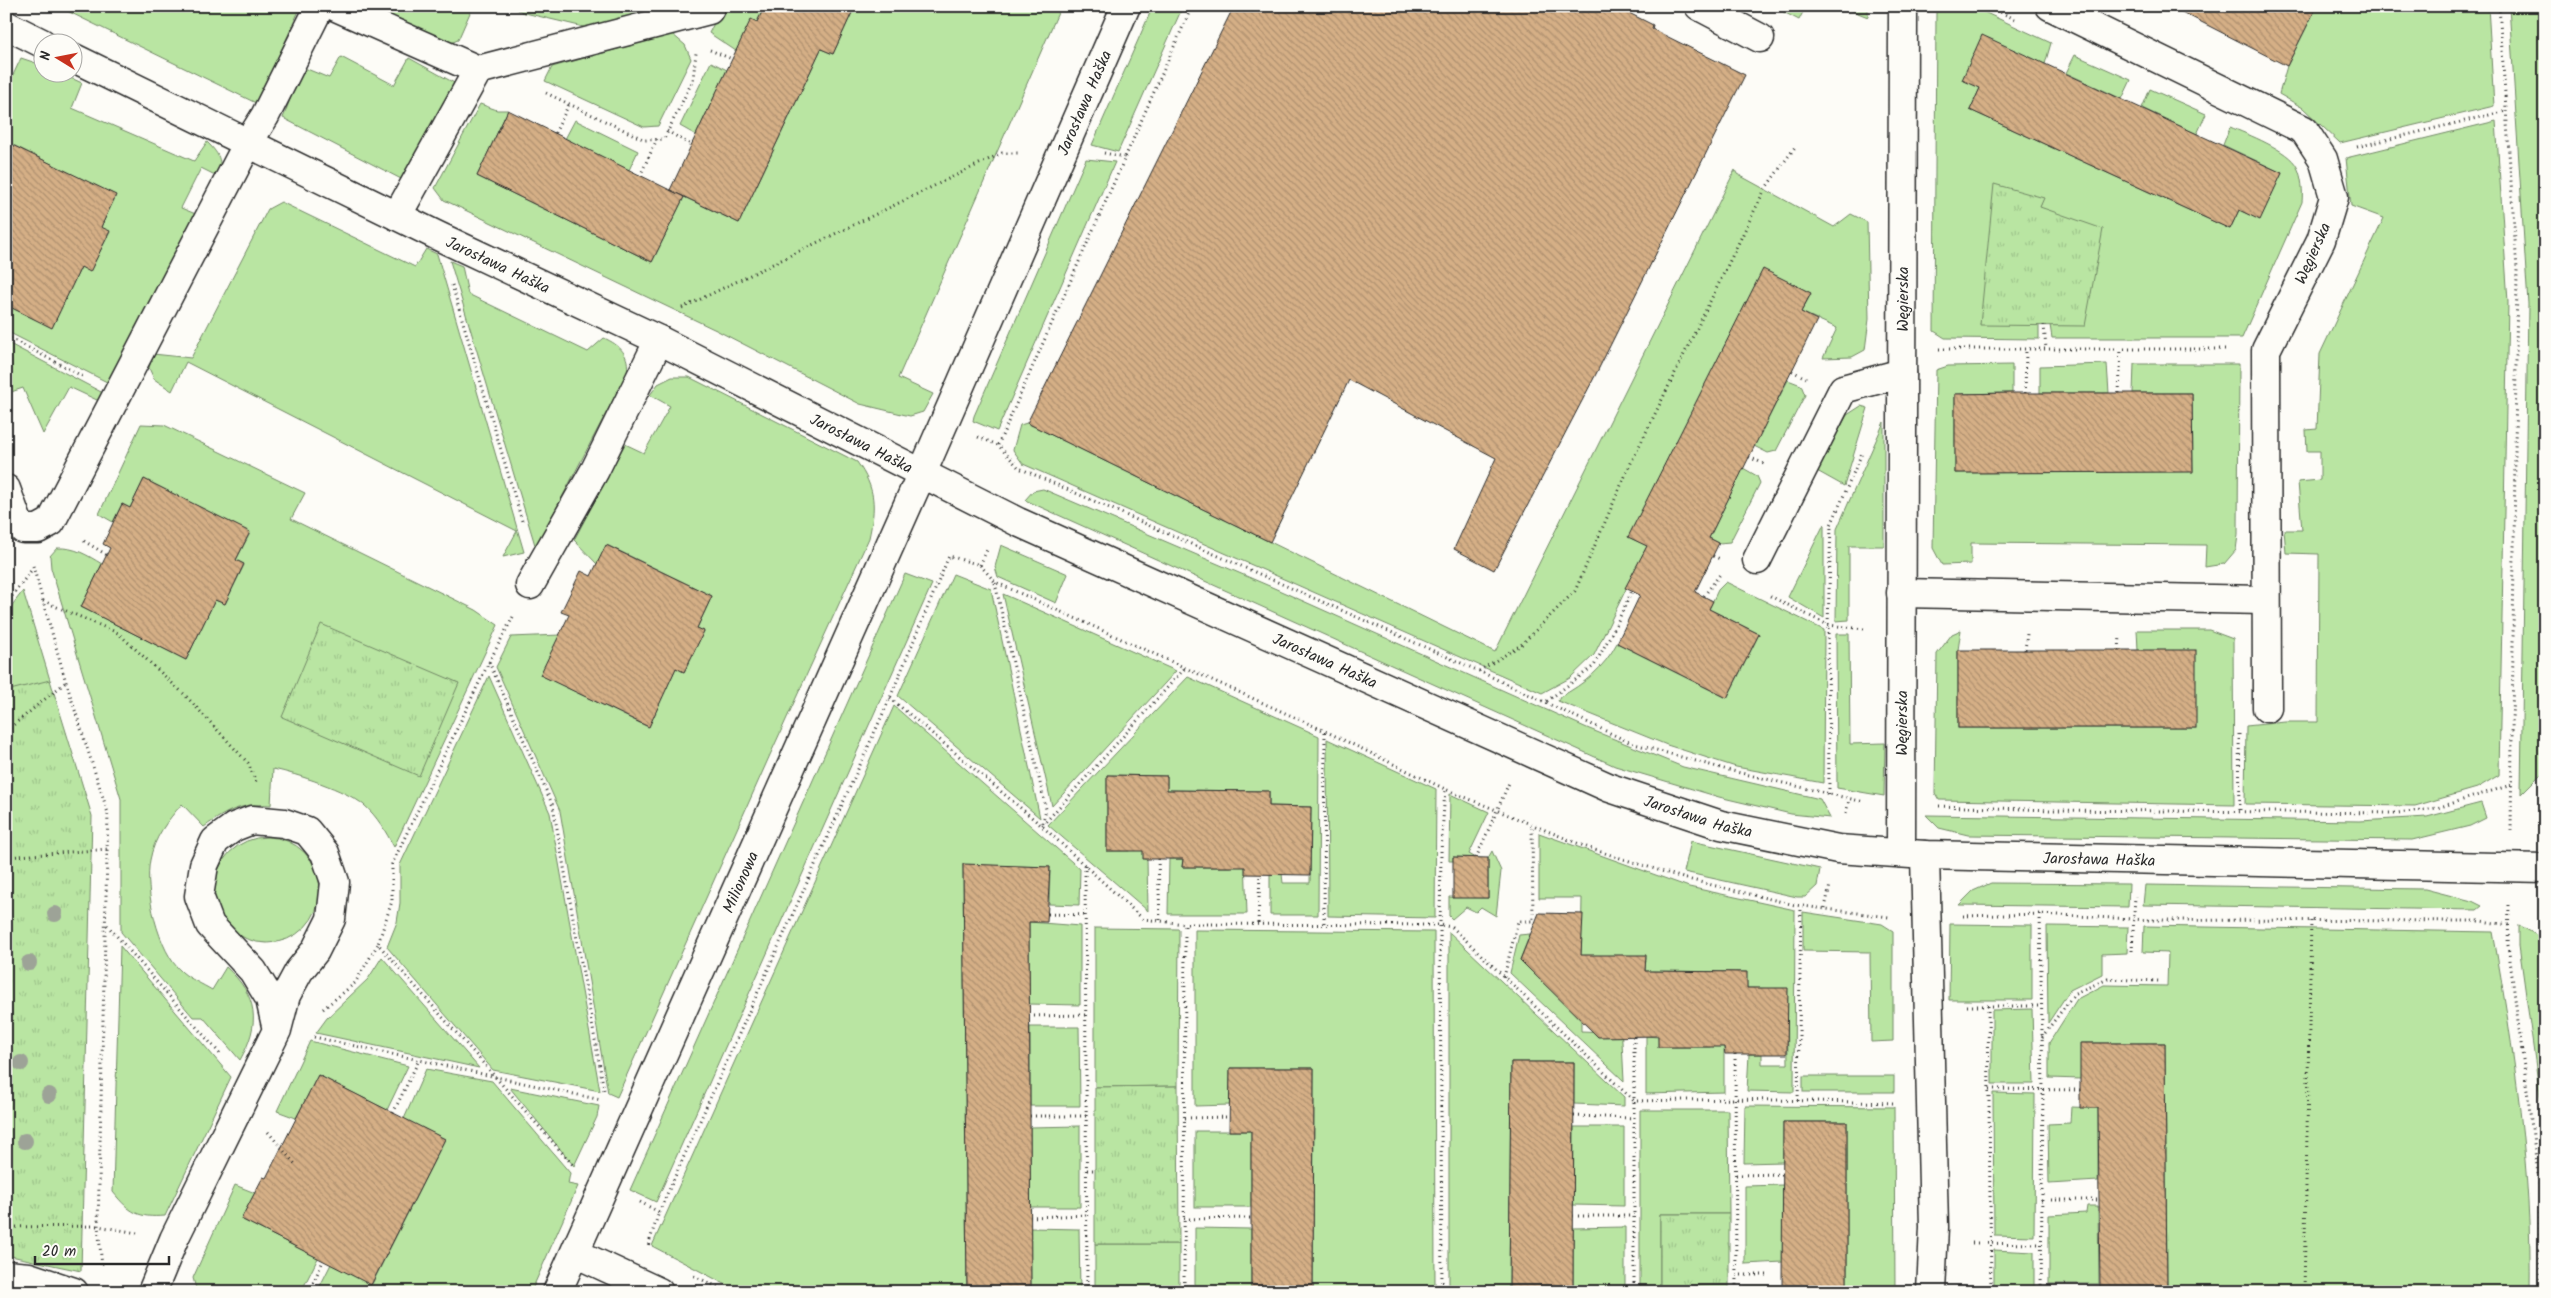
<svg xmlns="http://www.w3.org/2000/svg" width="2551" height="1298" viewBox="0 0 2551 1298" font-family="Kalam,sans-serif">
  <defs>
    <pattern id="park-tufts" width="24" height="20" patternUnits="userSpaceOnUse" patternTransform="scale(1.25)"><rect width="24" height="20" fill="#b9e5a2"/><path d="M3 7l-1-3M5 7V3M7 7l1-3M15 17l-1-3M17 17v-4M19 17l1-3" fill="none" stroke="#9fc58c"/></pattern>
    <pattern id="building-back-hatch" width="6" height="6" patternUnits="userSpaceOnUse" patternTransform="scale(1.25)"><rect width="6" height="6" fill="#d5af86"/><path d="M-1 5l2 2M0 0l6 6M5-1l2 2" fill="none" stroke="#ad8f6e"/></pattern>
  </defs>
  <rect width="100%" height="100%" fill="#fdfcf7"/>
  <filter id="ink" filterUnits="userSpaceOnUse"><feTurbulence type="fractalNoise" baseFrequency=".02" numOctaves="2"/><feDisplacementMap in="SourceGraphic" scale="10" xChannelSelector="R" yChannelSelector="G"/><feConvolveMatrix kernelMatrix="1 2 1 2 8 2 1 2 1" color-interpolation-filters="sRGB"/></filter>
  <g filter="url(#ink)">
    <g fill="#b9e5a2" stroke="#728866">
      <path d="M57,6H301L258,104Z"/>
      <path d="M356,6H437L447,11L450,6H473L458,40L443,46Z"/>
      <path d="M509,6H661L592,29L525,13Z"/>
      <path d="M723,6H765L757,22L736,51L709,33Z"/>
      <path d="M855,6H1061L898,378L933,394L923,412L910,416L860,404L716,330L444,200L435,188L480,104L497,110H508L477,176L652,262L684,197L739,223L821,49L833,54Z"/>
      <path d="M1153,6H1183L1118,152L1092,145Z"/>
      <path d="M1772,6H1806L1799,20Z"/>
      <path d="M1840,6H1868V17Z"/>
      <path d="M1939,6H1971L2051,43L2045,64L1980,88L1970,110L2230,229L2239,210L2259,219L2282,173L2223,145L2230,127C2247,134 2289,150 2297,167C2302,177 2303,192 2302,202L2242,338H2052L2050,325H2085L2040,207L2043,198L1980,324L2039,325V339L1945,338L1934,331L1936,12Z"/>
      <path d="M2317,6H2488L2494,106L2340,143L2303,108L2279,94L2287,66Z"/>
      <path d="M2509,6H2545V384L2543,447L2545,770L2521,794L2528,304Z"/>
      <path d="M672,34L685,45L691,59L658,126L644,127L545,81L552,67Z"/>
      <path d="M2075,55L2131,80L2122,99L2066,73Z"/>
      <path d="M341,57L394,85L409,58L458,85L405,181L283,118L302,67L329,78Z"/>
      <path d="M21,58L42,65V72L60,73L82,83L72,108L194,161L207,142C218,153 224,161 217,176L201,168L181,208L198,215L115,377L107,382L6,331V305L52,327L81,267L90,271L110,232L101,227L116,196L11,144L6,153V90Z"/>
      <path d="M711,62L727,70L696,135L680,126Z"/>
      <path d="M2150,89L2206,114L2197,134L2142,108Z"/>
      <path d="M575,120L638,151L629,170L565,139Z"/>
      <path d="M2496,121L2508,302L2499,775L2477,788L2415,806L2245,804L2246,726L2285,722H2318L2319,554L2286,553L2284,530H2302L2298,482L2320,480V451H2307L2306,430L2317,429L2320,354L2384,218L2351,206L2346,158Z"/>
      <path d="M1086,159L1115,162L997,431L973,421L974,416Z"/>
      <path d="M1735,170L1737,174L1834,227L1851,214L1867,222L1869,319L1865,350L1852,357L1823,358L1837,328L1801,312L1811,294L1763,270L1629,537L1647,546L1594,655L1570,678L1542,693L1023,464L1013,450L1020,425L1027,423L1495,652Z"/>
      <path d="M281,202L415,267L426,249L437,254L524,552L503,557L517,531L186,362L172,391L154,379L149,368L153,354L191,358L268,209Z"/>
      <path d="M450,261L462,266L468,294L588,352L604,338C620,345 630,355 627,373L537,545H535Z"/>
      <path d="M6,342L103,393L99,401L69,387L43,434L23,388L11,392L6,383Z"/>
      <path d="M2107,364L2109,393H2040V366Z"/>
      <path d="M2134,364H2239L2238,535L2236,550L2224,564L2205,567L2206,545L1971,543V564L1942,565L1933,548L1936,370L1948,366L2012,365V393L1955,394V473L2193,471L2192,393H2133Z"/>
      <path d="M672,377H689L857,462C876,489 876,506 869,538L770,755L617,1097L608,1093L560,811L496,667L511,637L560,635L541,675L648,727L676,668L684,672L704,631L697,628L712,596L607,545L597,564L574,540L625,444L644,453L670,406L650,395L658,384Z"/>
      <path d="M1788,380L1801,385L1805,395L1776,451L1768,453L1754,446Z"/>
      <path d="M1861,406L1868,408L1844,486L1817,471L1847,415Z"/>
      <path d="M1884,422V546H1849V620L1836,621L1837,529Z"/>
      <path d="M141,424L164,425L305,493L291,519L476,610L498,625L394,847C386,832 377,816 364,805C346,790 297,774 273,769L271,805C242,803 228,810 204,827L182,804C167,821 154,838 150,860C144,890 158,952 182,972C190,979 202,984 212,990L226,967C258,996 261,1023 240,1060L203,1017H193L121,932V799L51,568L50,556L57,548C75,547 87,555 102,564L81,607L186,660L215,600L225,604L244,565L236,560L250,533L144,479L130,508L122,504L113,522L99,514Z"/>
      <path d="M1743,468L1757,476L1760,483L1730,542L1719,543L1709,538Z"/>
      <path d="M1043,489L1274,588L1587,728L1683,767L1820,799L1830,818L1791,814L1719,797L1615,766L1025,500L1033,491Z"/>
      <path d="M1824,524V618L1788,597Z"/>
      <path d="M1001,545L1068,574L1056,603L998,577L995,567Z"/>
      <path d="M905,574L932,584L656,1202L630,1190Z"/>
      <path d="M953,574L991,589L1040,818L898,696Z"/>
      <path d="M1726,582L1824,630L1823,783L1736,767L1667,745L1558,701L1560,697C1584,684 1604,668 1617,643L1727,698L1759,634L1709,609L1718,590Z"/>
      <path d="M23,591L50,680L41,696L6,721V613Z"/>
      <path d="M1003,594L1176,671L1052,806Z"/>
      <path d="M1961,630L1958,650V728H2196L2138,650L2137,630H2209L2233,639L2234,805L1939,800L1935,793L1937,654L1952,634Z"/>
      <path d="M1836,634H1849L1850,744L1885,743L1884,796L1837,788Z"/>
      <path d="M489,676L550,813L600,1091L493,1070L387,947L397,922L400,903V865Z"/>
      <path d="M1188,677L1319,736L1318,915H1270V874H1282L1283,883H1310L1311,807L1269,806V791L1167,790V776L1107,775V851H1129L1143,841L1144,859H1147L1148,911L1048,825Z"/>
      <path d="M894,706L1080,869L1079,905L1049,904L1050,867L963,865L967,1292H827L819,1288L817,1292H740L652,1246Z"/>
      <path d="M1327,739L1436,789L1435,918L1328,916Z"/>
      <path d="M1450,794L1489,812L1469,854L1476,858L1453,857V861H1449Z"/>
      <path d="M2481,803L2486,818L2470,826L2412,840L1968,835L1939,828L1926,815L2360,821L2427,817Z"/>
      <path d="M1539,833L1689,887L1795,910L1794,1092L1747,1091L1749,1054H1762V1064H1788L1787,989L1747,988L1746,972L1645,971L1646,956H1581L1582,898H1539Z"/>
      <circle cx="267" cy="890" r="53"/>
      <path d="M1691,841L1820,869L1817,886L1805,897H1797L1684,872Z"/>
      <path d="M1492,851L1501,871L1496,916L1481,907L1476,912L1466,907L1452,919L1449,916V897L1488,898V858Z"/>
      <path d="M1245,858L1247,914H1168L1169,859H1183L1182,867H1231Z"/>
      <path d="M1991,883L2129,884L2128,907L1959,905L1973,891Z"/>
      <path d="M2145,885L2425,889L2472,901L2482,906L2477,910L2143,905Z"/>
      <path d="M1803,912L1882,924L1893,931V1041L1871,1042L1870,952L1803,951Z"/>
      <path d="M1029,922L1080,926V1005L1029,1004Z"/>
      <path d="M1950,924L2032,925V1000H1949Z"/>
      <path d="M2519,925L2545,940V1133L2519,945Z"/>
      <path d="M2047,926L2128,927L2127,953L2102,954V974L2070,990L2048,1023Z"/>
      <path d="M2144,926L2493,932C2514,1049 2532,1173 2530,1292H2167L2165,1043H2081V1079L2049,1078V1043L2077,999L2104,985L2167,986L2168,953L2143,952Z"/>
      <path d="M1095,928L1179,929L1178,1086L1095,1087Z"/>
      <path d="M1195,930L1434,932L1435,1292H1313L1314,1068H1230V1105L1195,1106Z"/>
      <path d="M1449,932L1624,1097V1106L1574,1104V1062H1511L1509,1292H1449Z"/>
      <path d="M1530,934L1520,960L1559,998H1581V1031L1608,1032L1621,1022L1624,1081L1510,973L1519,935Z"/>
      <path d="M120,946L231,1077L165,1216C138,1218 130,1213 113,1192Z"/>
      <path d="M382,957L479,1068L316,1033L327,1018L368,979Z"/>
      <path d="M2032,1009L2034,1084H1992V1010Z"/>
      <path d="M1030,1027H1079L1080,1106H1030Z"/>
      <path d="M1646,1036L1658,1037L1659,1047H1710L1724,1037V1092L1646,1094Z"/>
      <path d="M310,1041L408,1066L387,1110L318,1075L296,1118L277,1111Z"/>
      <path d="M426,1069L492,1081L570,1173L568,1184L578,1186L531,1292H317L331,1264L372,1284L445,1139L404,1119Z"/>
      <rect x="1803" y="1076" width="91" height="16"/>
      <path d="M510,1088L599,1106L597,1117L574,1166Z"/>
      <path d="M1993,1093L2035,1094L2034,1236L1994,1235Z"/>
      <path d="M1745,1106L1894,1107L1895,1292H1847V1122H1783V1162L1744,1163Z"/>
      <path d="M2071,1107L2098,1108V1181L2049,1184L2048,1124L2070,1123Z"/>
      <path d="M1640,1110H1728L1729,1214H1660V1286H1674V1292H1640Z"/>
      <path d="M1080,1126V1207H1030V1127Z"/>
      <path d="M1574,1127H1624V1206L1573,1205Z"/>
      <rect x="1195" y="1131" width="56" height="76"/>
      <path d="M235,1185L255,1193L241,1219L318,1258L301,1292H197L193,1278Z"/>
      <path d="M1783,1185V1262L1745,1264V1186Z"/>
      <path d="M2087,1206H2098L2099,1284H2049V1215L2086,1213Z"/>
      <path d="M1625,1227V1292H1573V1228Z"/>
      <path d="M1030,1228L1079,1229L1080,1292H1031Z"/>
      <path d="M1195,1228L1251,1229V1292H1195Z"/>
      <rect x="1095" y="1244" width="84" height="48"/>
      <path d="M1994,1250L2034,1252V1292H1994Z"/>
      <path d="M1729,1285V1292H1698V1286Z"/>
      <rect x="1745" y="1286" width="25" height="6"/>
    </g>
    <g fill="url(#park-tufts)" stroke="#728866">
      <path d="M1994,184L2044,198L2040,207L2103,229L2085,326L1980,325Z"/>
      <path d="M321,624L459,683L419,776L282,717Z"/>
      <path d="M50,680L92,816L81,1271L6,1255V691Z"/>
      <path d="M1178,1086L1179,1244H1095V1087Z"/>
      <path d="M1660,1214H1729V1285L1660,1286Z"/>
    </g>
    <g fill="url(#building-back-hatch)" stroke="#2b2b2b">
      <path d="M765,6H855L833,54L821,49L739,223L670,190L751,19L757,22Z"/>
      <path d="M1234,6H1615L1653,25L1652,29L1745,75L1596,374L1494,570L1454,549L1496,458L1349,380L1270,542L1027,423Z"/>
      <path d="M2170,6H2317L2287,66Z"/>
      <path d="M1982,35L2282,173L2260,220L2239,210L2230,229L1970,110L1980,88L1962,80Z"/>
      <path d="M508,110L684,197L652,262L477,176Z"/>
      <path d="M6,142L116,195L101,227L110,231L90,272L81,267L52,328L6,305Z"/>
      <path d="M1763,269L1811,293L1801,312L1817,320L1709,538L1719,543L1695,592L1713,601L1709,609L1759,634L1727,698L1617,643L1640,595L1625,588L1647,546L1628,537Z"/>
      <path d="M2012,393H2192L2193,472L1955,473V394Z"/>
      <path d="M144,479L250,532L236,560L244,564L225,604L215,600L186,660L81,607L110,548L103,544L122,504L130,508Z"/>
      <path d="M606,545L712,596L697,628L704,631L694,652L684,672L676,668L649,727L540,675L569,615L561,612L581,571L591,576Z"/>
      <rect x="1958" y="650" width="238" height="78"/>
      <path d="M1107,775L1167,776V790L1269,791V806L1311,807L1310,875L1245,874V867H1182L1183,859H1143V851H1107Z"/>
      <path d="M1453,857L1488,858V898H1453Z"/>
      <path d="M963,864L1050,867L1047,922H1029L1031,1292H967Z"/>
      <path d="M1539,913L1583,914L1581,955H1646L1645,971L1747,972V988H1788L1787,1054H1725L1724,1047H1658V1036L1598,1037L1520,960Z"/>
      <path d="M2080,1043H2165L2167,1292H2100L2098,1108H2080Z"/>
      <path d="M1511,1062H1574L1573,1292H1509Z"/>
      <path d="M1230,1068H1314L1313,1292H1251V1131H1229Z"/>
      <path d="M318,1075L445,1139L371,1285L241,1219L263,1177L266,1178Z"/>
      <path d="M1783,1122H1847V1292H1782Z"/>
    </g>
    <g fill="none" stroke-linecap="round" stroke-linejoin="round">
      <g stroke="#2b2b2b" stroke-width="31">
        <g id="minor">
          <path d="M334,6L478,70"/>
          <path d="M1699,6L1760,38"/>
          <path d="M2050,6L2304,130L2323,159L2334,197L2321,240L2266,350L2267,708"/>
          <path d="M6,25L42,43"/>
          <path id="s1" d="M72,57L438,236L659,340L1018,522L1610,788L1721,825L1838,849L1925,855L2545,868"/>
          <path d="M397,216L478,70L709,10L711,6"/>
          <path d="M6,489L18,522L23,529H38L51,522L248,143L265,116L320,6"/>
          <path d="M1757,560L1843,389L1902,373"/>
          <path d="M530,585L595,470L659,340"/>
          <path d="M1901,593L2265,600"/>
          <path id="s2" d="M1901,853L1903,6"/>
          <path d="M1925,855L1934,1227L1931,1292"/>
          <path d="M575,1253L659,1292"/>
          <path d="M6,1275L29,1277L74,1292"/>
          <path d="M152,1292L174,1239L277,1030L286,995L299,971L315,951L331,919L335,882L325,853L307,831L284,823L252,820L234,827L215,841L204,865L199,896L210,925L253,971L270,999L277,1030"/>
          <path id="s3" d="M557,1292L922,473L1126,6"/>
        </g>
      </g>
      <g stroke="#2b2b2b" stroke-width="3" stroke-dasharray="1 4" stroke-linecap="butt">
        <path d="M1987,6L2015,19"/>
        <path d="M2499,6L2517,269L2511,831"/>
        <path d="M710,50L732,59"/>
        <path d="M546,93L645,140L664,139L693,80L696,53"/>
        <path d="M667,131L691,145"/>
        <path d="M555,133L569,104"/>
        <path d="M2357,147L2506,111"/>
        <path d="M1104,153L1125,157"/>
        <path d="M640,176L657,139"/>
        <path d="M452,285L522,521"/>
        <path d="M682,308L1002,153H1020"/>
        <path d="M2044,325L2046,349"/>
        <path d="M6,336L84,377"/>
        <path d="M1939,349H2227"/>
        <path d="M1792,371L1806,378"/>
        <path d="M2025,393L2026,350"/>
        <path d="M2119,393L2121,349"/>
        <path d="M978,437L998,445L1019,468L1479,671L1631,743L1728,770L1864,802"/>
        <path d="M998,445L1192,6"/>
        <path d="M1749,457L1764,464"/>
        <path d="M84,541L107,555"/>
        <path d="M1713,556L1720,559"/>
        <path d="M980,565L987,550"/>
        <path d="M33,566L66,682L108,813L98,1226L137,1233"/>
        <path d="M995,583L1046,809L1042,826L1185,668"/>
        <path d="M1704,596L1721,573"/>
        <path d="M1770,596L1828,625L1864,629"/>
        <path d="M43,601L118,633L184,694L248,763L256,782"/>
        <path d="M6,604L33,568"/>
        <path d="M513,617L489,662L392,864V901L378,944L573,1165"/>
        <path d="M2025,650L2027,634"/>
        <path d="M2119,650L2120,636"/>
        <path d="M489,662L553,806L604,1090"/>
        <path d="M1479,671L1521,645L1575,591L1629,467L1765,189L1795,147"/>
        <path d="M890,698L1042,826L1143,919L1185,924"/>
        <path d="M1547,701L1594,666L1615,627L1632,591"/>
        <path d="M6,731L66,682"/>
        <path d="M2239,734L2240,811"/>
        <path d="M1829,794L1828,625L1831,525L1862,453"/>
        <path d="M1939,806L2051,810L2397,813L2437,808L2511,785"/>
        <path d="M1846,813L1849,800"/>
        <path d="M6,857L108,849"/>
        <path d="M1476,858L1509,783"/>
        <path d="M1158,859L1160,921"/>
        <path d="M1085,865L1087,1292"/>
        <path d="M2509,905L2508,945L2540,1189V1292"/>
        <path d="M1825,908L1830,885"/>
        <path d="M1048,914L1086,915"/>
        <path d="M2040,914L2043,1089L2041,1292"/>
        <path d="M1963,916L2040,914L2150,920L2481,921L2509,925"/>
        <path d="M1258,923L1260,874"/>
        <path d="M1324,923L1325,731"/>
        <path d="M107,925L221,1055"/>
        <path d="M2132,951L2135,896"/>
        <path d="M1504,977L1518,921H1533L1532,825"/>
        <path d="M1967,1006H2041"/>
        <path d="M1988,1006L1991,1292"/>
        <path d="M323,1009L355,983L378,944"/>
        <path d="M1029,1016L1086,1015"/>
        <path d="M314,1037L601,1100"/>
        <path d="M1634,1037V1292"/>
        <path d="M2042,1037L2075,993L2108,979L2159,981"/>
        <path d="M1735,1054L1736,1292"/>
        <path d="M1989,1089L2081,1090"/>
        <path d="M1798,1101L1801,906"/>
        <path d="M393,1113L419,1060"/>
        <path d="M1030,1116H1087"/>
        <path d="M1574,1116L1634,1118"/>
        <path d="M1185,1118L1230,1117"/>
        <path d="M268,1132L295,1164"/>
        <path d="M1087,1170H1095"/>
        <path d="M1736,1175L1783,1174"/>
        <path d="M2041,1200H2098"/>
        <path d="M640,1202L659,1212L648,1246"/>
        <path d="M659,1212L890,698L949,556L980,565L995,582L1325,731L1445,789L1589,848L1683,878L1795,905L1889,917"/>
        <path d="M1573,1216H1634"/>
        <path d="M1030,1217L1087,1215"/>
        <path d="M1184,1219L1250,1218"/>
        <path d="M6,1227L98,1226L102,1266"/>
        <path d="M1972,1243L2041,1244"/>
        <path d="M1736,1275H1770"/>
        <path d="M694,1276L729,1292"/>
        <path d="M309,1292L323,1261"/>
        <path d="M1184,1292L1185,924L1440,925L1452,927L1634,1101L1735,1099L1894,1103"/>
        <path d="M1442,1292L1440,925L1441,852L1445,789"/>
        <path d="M2304,1292L2311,920"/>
      </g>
      <use href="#minor" stroke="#fdfcf7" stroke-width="28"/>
    </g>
    <g fill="#9da397">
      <circle cx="55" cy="914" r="8"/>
      <circle cx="29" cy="963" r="8"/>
      <circle cx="21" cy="1063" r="8"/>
      <circle cx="49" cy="1095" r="8"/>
      <circle cx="25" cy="1141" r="8"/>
    </g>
  </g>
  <g text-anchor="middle" stroke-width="4.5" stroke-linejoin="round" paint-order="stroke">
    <g font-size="16" fill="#2b2b2b" stroke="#fdfcf7">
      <text dy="6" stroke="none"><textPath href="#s3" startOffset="1301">Jarosława Haška</textPath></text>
      <text transform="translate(2312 253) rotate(-66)" y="6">Węgierska</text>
      <text dy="6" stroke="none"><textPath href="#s1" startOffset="474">Jarosława Haška</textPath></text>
      <text dy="6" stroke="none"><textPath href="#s2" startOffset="554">Węgierska</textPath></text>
      <text dy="6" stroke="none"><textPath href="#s1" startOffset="879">Jarosława Haška</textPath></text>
      <text dy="6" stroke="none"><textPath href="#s1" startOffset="1391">Jarosława Haška</textPath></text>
      <text dy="6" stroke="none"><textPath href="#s2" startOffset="130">Węgierska</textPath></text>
      <text dy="6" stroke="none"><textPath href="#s1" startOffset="1796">Jarosława Haška</textPath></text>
      <text dy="6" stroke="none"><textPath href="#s1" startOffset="2201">Jarosława Haška</textPath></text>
      <text dy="6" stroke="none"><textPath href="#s3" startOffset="449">Milionowa</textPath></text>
    </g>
  </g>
  <rect width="2551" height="1298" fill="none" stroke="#fdfcf7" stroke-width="25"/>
  <rect x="12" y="12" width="2526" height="1273" fill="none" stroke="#2b2b2b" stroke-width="2" filter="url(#ink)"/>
  <g transform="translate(58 58) rotate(280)"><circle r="24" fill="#fdfcf7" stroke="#a9a8a5"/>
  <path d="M0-4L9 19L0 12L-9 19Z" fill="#c8321e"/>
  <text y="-8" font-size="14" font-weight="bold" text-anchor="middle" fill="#2b2b2b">N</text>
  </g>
  <path d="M35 1256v8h134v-8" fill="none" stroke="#2b2b2b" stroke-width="2.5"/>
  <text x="42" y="1256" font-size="15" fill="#2b2b2b" stroke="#fdfcf7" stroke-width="4" paint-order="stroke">20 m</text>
</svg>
